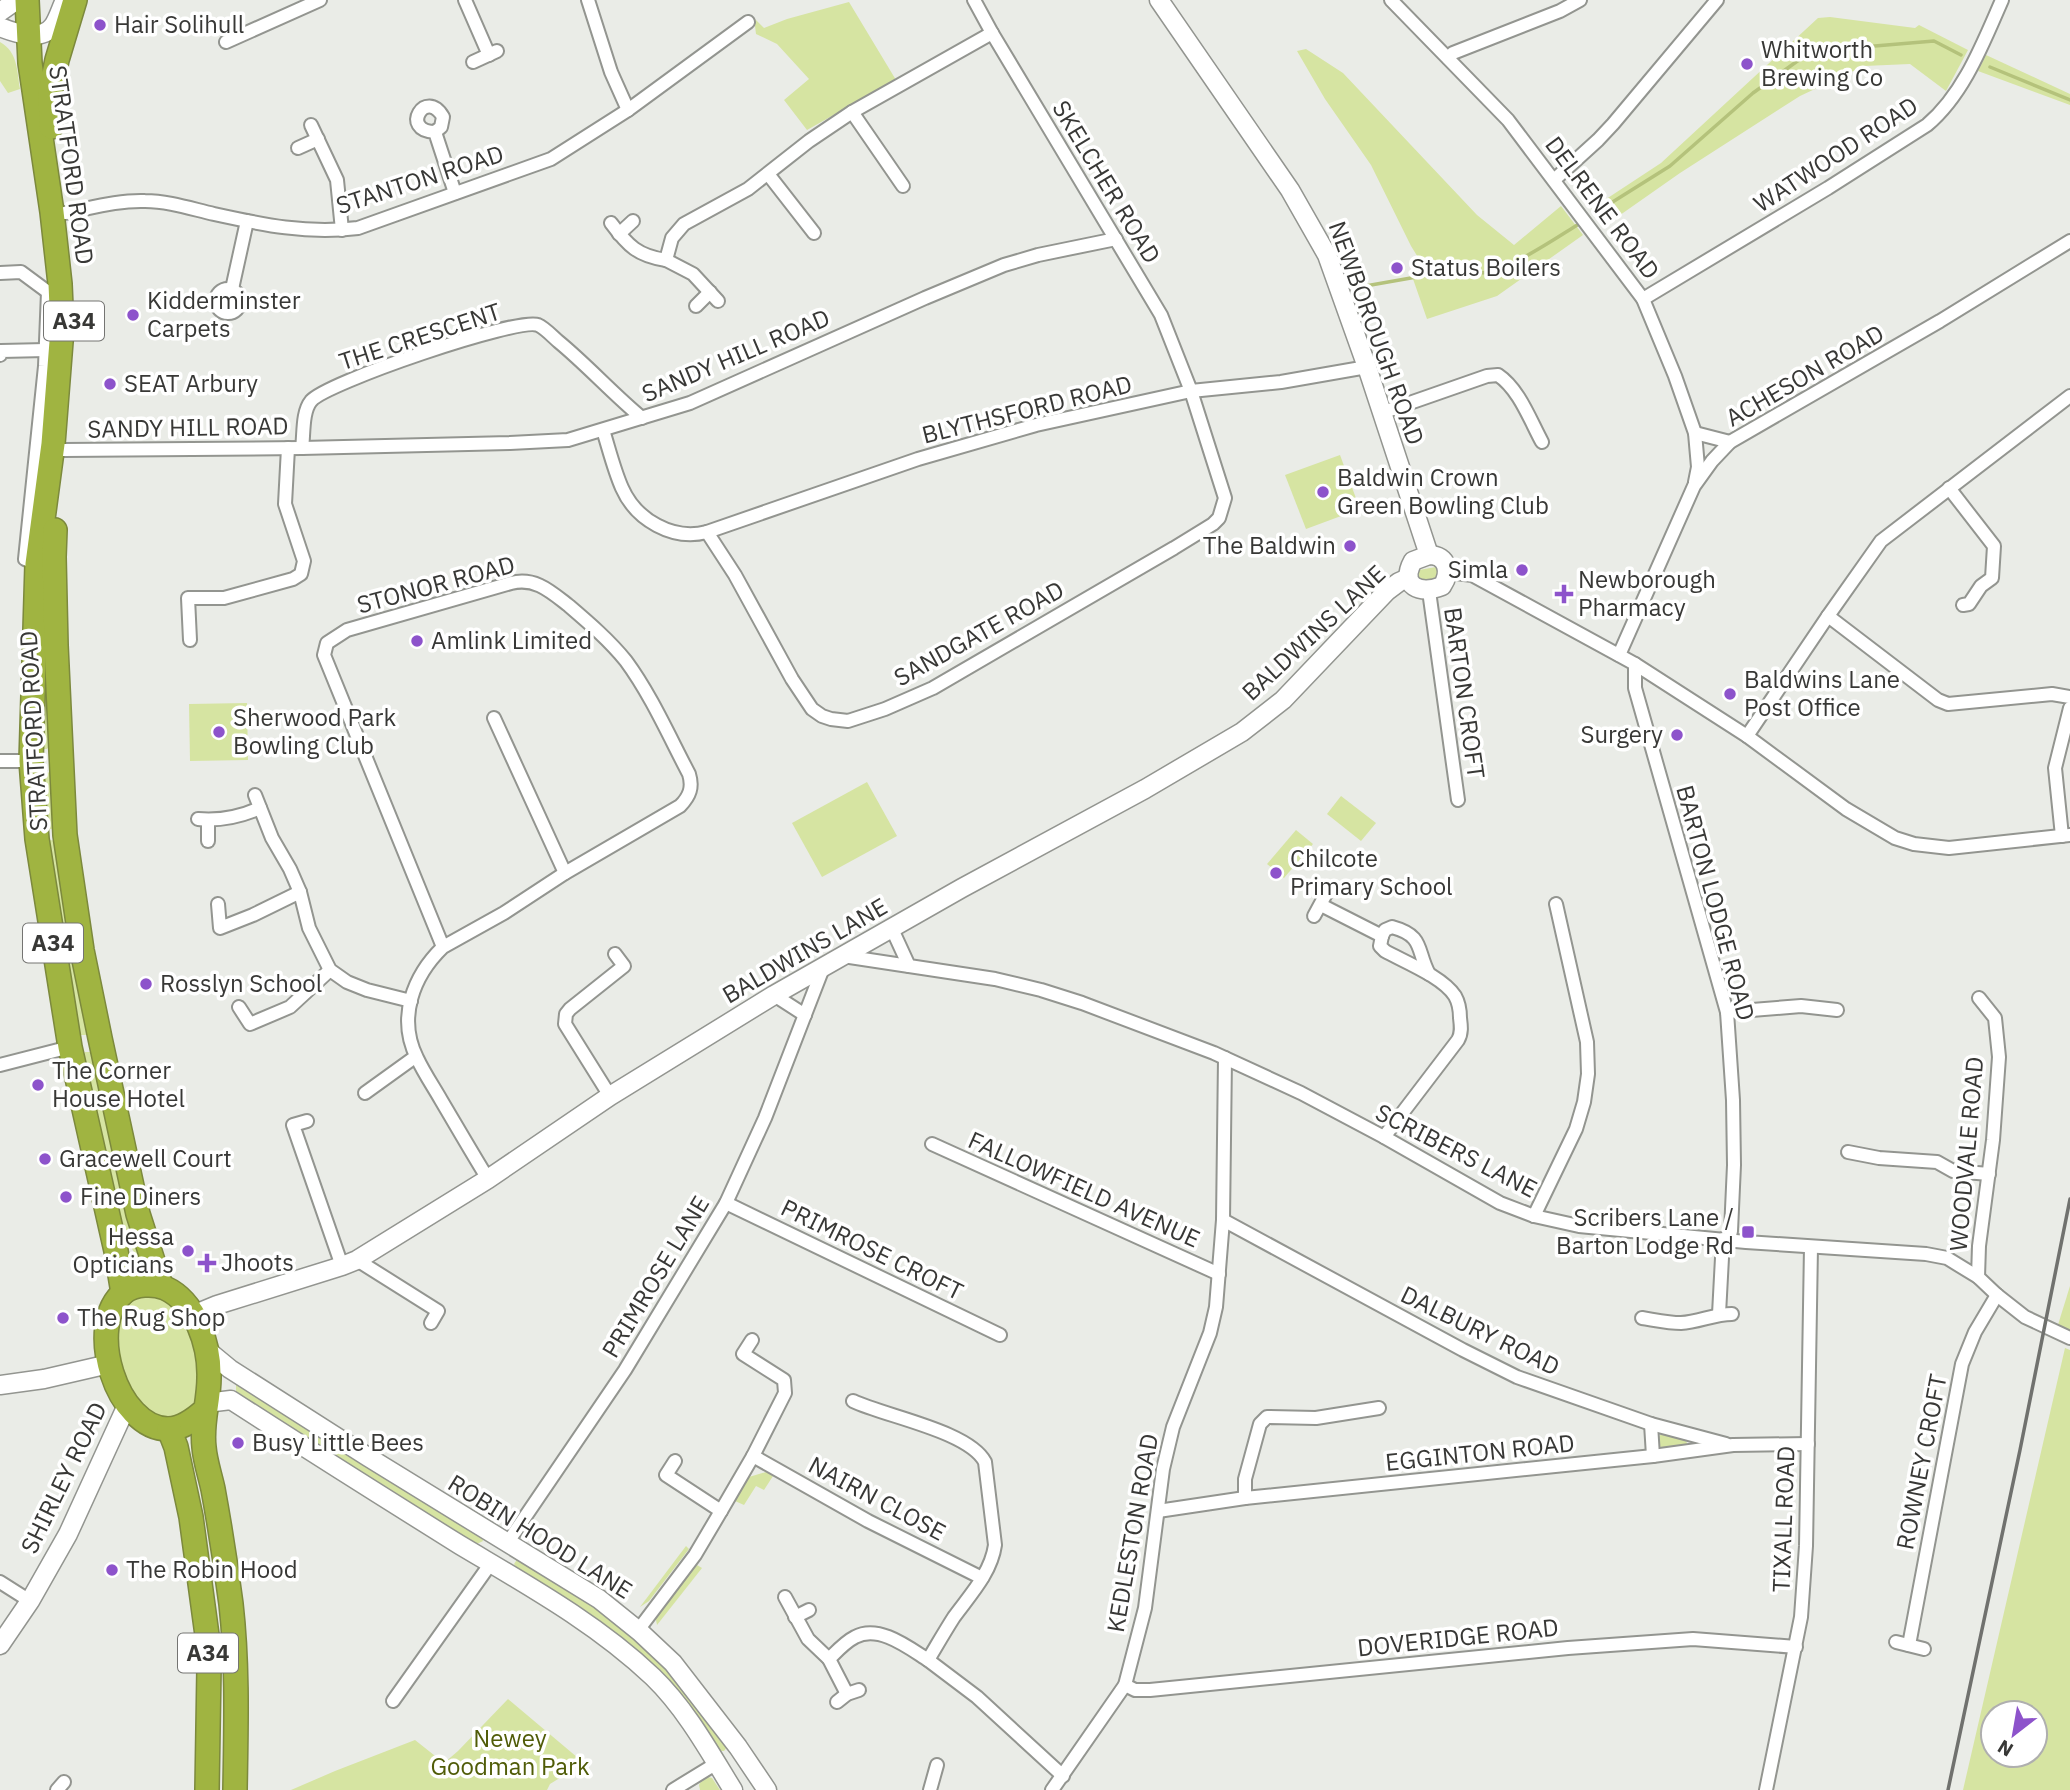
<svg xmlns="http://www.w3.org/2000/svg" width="2070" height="1790" viewBox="0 0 2070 1790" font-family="'IBM Plex Sans',sans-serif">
  <rect width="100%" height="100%" fill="#eaece7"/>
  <g fill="#d6e4a2" fill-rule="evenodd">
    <path d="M849,2L896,80L807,130L784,100L809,79L777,44L756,34L754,18L764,28L787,19Z"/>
    <path d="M1830,17L1915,28L1919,25L1968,50L1946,91L1910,64L1864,66L1800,96L1680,173L1603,227L1591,209L1661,163L1818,18Z"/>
    <path d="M0,42C18,52 17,71 20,89L8,93L0,81Z"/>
    <path d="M1306,49L1343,73L1477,215L1514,245L1561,206L1583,235L1497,296L1427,319L1413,279L1429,275L1411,246L1371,165L1325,99L1297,51Z"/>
    <path d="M1986,55L2070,94V105L1978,71Z"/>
    <path d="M1340,455L1360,509L1306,529L1285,475Z"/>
    <path d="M1436,567L1440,569V579L1424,584L1416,577L1419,570Z"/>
    <path d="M40,655L50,662V745L47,749H41Z"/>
    <path d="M247,703L248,760L190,761L189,704Z"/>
    <path d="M41,771L51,773L57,828L44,830Z"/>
    <path d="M867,782L897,836L822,877L792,823Z"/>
    <path d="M1341,796L1376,823L1361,841L1327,814Z"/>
    <path d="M1296,830L1313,844L1284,878L1267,864Z"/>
    <path d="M49,840L60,841L89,1035H78Z"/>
    <path d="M85,1052H92L145,1267L142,1266L128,1242H123L82,1056Z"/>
    <path d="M2070,1286V1332L2057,1328Z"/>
    <path d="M141,1293H152L181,1309L196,1341L201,1370L199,1402L179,1419C165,1419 154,1418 143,1408C125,1390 107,1335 120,1311C125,1303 134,1298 141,1293Z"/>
    <path d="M2065,1348L2070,1350V1790H1963ZM1993,1713H2035V1755H1993Z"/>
    <path d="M236,1380L481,1534L483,1541L477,1544L469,1543L236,1395Z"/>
    <path d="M1662,1433L1686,1441L1688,1445L1685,1448L1657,1451V1439Z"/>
    <path d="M766,1472L773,1476L764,1490L756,1486L744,1505L735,1501L749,1477Z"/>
    <path d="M686,1546L689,1549L649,1601L640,1607Z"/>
    <path d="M518,1558L593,1601L666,1666L727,1747L724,1751H718L680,1701L520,1573L514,1564Z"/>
    <path d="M697,1565L702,1568L657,1625L655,1615Z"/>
    <path d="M508,1699L584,1763L550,1784L547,1790H291L335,1771L415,1740L444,1763L458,1751Z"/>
    <path d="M708,1777L712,1778L720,1790H700L699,1785L702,1779Z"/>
  </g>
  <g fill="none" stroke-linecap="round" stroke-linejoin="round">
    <g stroke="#b4c27b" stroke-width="3.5">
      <path d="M1990,67L2070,100"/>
      <path d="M1595,213L1670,166L1753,93L1803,57L1851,48L1934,41L1961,55"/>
      <path d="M1354,288L1462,269C1467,271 1473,273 1479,273C1504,274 1556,238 1579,224"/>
    </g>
    <g stroke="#939590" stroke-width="16">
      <g id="street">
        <path d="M465,0L489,55"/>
        <path d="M588,0L611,72L628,110"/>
        <path d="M1391,0L1508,120L1643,299L1675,376L1695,433L1698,467L1695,482"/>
        <path d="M226,42L320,0"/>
        <path d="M1448,58L1453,53L1560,11L1580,0"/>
        <path d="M473,62L497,51"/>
        <path d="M852,112L903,186"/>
        <path d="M311,125L337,180L342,230"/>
        <path d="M435,132L441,127L443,117C426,87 399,131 435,132L455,193"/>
        <path d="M298,148L318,139"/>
        <path d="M768,174L814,233"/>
        <path d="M1554,180L1598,140L1613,124L1717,0"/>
        <path d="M65,213C91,208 119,200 145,201C169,201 192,209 214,214C264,225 306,234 358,228L551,159L628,110L748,22"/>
        <path d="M611,223C628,246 638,256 666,260L672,238L684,224L748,189L809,141L852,112L992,33"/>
        <path d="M619,234L633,221"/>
        <path d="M666,260L693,274L718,301"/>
        <path d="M0,273L21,272L48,292"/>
        <circle cx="228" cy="301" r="12"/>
        <path d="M232,289L247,221"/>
        <path d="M1643,299L1828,188L1927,125C1964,94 1983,43 2002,0"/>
        <path d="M696,306L710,292"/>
        <path d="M0,355L1,351L46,350"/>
        <path d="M1381,413L1487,376L1498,375C1519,389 1530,420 1542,442"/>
        <path d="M603,430C609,449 614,470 622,488C636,520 673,541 707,532L735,575L792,679L812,709L822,716L831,719L848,721L885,709L933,688L1174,548L1213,524L1219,518L1225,498L1191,391L1161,315L992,33L974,0"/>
        <path d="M1695,433L1730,442"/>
        <path d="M302,448C304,434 302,412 311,401C325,383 518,317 538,325C545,328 553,337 559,342C588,366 613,394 642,418"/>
        <path d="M63,450L302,448L510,443L568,440L690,403L925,298L1004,265L1038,255L1116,239"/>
        <path d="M1949,488L1994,546L1992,578L1981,586L1969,604L1963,605"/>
        <path d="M707,532L918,459L1036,425L1191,391L1281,382L1367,367"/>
        <path d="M37,564L25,559L45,366L48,292"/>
        <path d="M1448,572L1472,575L1635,664L1747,736L1846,809L1895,838L1914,844L1949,848L2070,835"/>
        <path d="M1429,591L1458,800"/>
        <path d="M1828,616L1938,700L1948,704L2052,694L2070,697"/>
        <path d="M190,640L188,598H224L293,579L301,574L304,561L285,504L288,448"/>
        <path d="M1619,655L1694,486L1712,461L1730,442L1940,321L2070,241"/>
        <path d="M1635,664V688L1727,1012L1733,1100L1734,1165L1731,1231L1729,1240"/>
        <path d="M494,718L565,873"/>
        <path d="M1747,736L1828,616L1881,541L2070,396"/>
        <path d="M0,761H31"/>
        <path d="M255,795L272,838L290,869L300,892L309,928L330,970L347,982L367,990L411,1001"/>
        <path d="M198,819C220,821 240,817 260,808"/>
        <path d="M2062,836L2055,768L2070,708"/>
        <path d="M208,841V820"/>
        <path d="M218,904L220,928L253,915L300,892"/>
        <path d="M1321,905L1382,936"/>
        <path d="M1314,916L1327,892"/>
        <path d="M892,929L909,966L995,979L1041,990L1082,1003L1214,1053L1301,1093L1384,1137L1500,1203L1534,1216L1579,1226L1746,1242L1926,1254L1947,1258L1978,1277L1997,1295L2025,1317L2070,1338"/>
        <path d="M1382,936L1380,946L1385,951C1405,962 1443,977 1455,996C1459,1003 1460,1011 1460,1018C1461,1026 1462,1033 1458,1040L1384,1137"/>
        <path d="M1382,936L1385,930L1392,927C1425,936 1416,950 1429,974"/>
        <path d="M443,947L504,913L565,873L680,806C690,796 693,787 689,774C669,736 651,695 626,661C609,640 589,623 568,605C550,591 535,577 511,583L347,630L327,643L324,655L443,947C413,976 397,1018 417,1058C424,1073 433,1086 441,1100C457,1127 472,1153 488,1179"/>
        <path d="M843,956L909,966"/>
        <path d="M774,995L805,1015"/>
        <path d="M239,1007L250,1024L290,1007L330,970"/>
        <path d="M1727,1012L1801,1006L1837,1010"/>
        <path d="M0,1065L70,1047"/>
        <path d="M365,1093L415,1057"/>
        <path d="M610,1096L565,1024L566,1014L570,1009L624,966L615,954"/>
        <path d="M307,1121L293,1125L342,1266"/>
        <path d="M932,1144L1219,1274"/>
        <path d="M1848,1152L1879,1158L1937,1162L1953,1171L1989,1174"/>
        <path d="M726,1203L1000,1335"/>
        <path d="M1534,1216L1576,1129L1584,1102L1588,1074L1587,1042L1556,904"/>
        <path d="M1223,1220L1463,1350L1517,1377L1651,1424L1726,1444"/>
        <path d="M357,1260L438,1311L431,1323"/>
        <path d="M1978,1277L1979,1246L1993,1140L1999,1057L1995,1018L1979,998"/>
        <path d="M1719,1314L1723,1239"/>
        <path d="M1642,1318C1655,1320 1669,1323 1681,1323C1699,1322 1714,1314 1732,1314"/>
        <path d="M853,1401C884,1416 969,1431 985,1462L995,1545C991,1573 970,1595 954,1617C945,1631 937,1645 928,1660L977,1697L1063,1776"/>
        <path d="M1651,1424L1653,1456"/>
        <path d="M753,1456L868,1521L982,1578"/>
        <path d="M675,1461L666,1475L721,1511L753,1456L785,1393L784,1380L743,1354L752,1340"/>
        <path d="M1245,1498V1479L1260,1424L1267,1417L1316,1418L1379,1408"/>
        <path d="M1158,1511L1245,1498L1653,1456L1733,1445L1808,1444"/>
        <path d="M508,1542L625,1370L726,1203L765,1118L823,968"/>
        <path d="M0,1582L30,1601"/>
        <path d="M785,1597L808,1639L829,1659"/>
        <path d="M795,1617L809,1610"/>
        <path d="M640,1632L642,1625L695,1555L721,1511"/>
        <path d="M1896,1642L1924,1649"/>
        <path d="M1909,1645L1962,1364L1975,1332L1997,1295"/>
        <path d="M1125,1685L1135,1690H1150L1568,1648L1693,1639L1796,1647"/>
        <path d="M847,1694L829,1659C837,1651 845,1642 855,1637C879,1624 909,1648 928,1660"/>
        <path d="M393,1701L491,1563"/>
        <path d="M837,1702L847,1694L859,1690"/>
        <path d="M57,1790L64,1782"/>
        <path d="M673,1790L717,1763"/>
        <path d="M930,1790L937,1765"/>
        <path d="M1052,1790L1125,1685L1145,1608L1163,1469L1173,1427L1210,1333L1216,1307L1223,1220L1225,1058"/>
        <path d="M1766,1790L1801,1617L1806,1546L1811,1247"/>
      </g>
    </g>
    <g stroke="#939590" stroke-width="21">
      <g id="secondary">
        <path d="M1159,0L1290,190L1327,255L1367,367L1429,555"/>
        <path d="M0,12L17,0"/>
        <path d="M0,27C15,33 41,42 53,26C58,19 61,8 65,0"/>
        <path d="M1429,555C1448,555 1451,573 1442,586C1420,595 1399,586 1413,561Z"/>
        <path d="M193,1315L217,1305L342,1266L357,1260L488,1179L610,1096L774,995L962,888L1145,789L1242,732L1283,700L1387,591L1399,582L1408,578"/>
        <path d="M207,1350L230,1369L368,1457L599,1599L640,1632L673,1663L738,1747L767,1790"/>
        <path d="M0,1385L44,1379L109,1364"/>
        <path d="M206,1403L231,1400C307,1449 383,1497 460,1545C527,1585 596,1623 653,1677C686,1709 709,1751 733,1790"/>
        <path d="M0,1645L30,1601L68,1534L128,1403"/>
      </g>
    </g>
    <g stroke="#7c893d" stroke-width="26">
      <g id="highway">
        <path d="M27,0L30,63L52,212L60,284L62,329L53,444L37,564L31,761L37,839L70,1047L116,1251L123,1293"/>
        <path d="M51,127L50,93L57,60L75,0"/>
        <path d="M55,530L54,557L56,645L65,835L82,950L100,1038L138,1214L161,1286"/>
        <path d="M205,1410C195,1419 182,1429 168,1429C117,1429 84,1325 124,1292C135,1284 153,1283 165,1288C196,1302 210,1346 209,1378C209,1402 201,1423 204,1447C205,1461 210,1475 213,1489C220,1527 226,1566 231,1604C238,1666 236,1728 235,1790"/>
        <path d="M169,1429L176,1447L191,1517L207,1635L209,1668L207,1790"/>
      </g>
    </g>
    <use href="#street" stroke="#fff" stroke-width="12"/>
    <use href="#secondary" stroke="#fff" stroke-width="18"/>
    <use href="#highway" stroke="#a0b441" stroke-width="23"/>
    <path stroke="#70716e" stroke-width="3.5" d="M1948,1790L2020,1450L2070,1199"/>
  </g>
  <g fill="#8d53cb" stroke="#fff" stroke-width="2.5">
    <circle cx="100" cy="25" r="7"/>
    <circle cx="1747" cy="64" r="7"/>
    <circle cx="1397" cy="268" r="7"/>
    <circle cx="133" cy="315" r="7"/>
    <circle cx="110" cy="384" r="7"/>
    <circle cx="1323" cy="492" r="7"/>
    <circle cx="1350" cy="546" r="7"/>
    <circle cx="1522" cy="570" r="7"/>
    <path d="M1560.5 583.5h7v7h7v7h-7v7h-7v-7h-7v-7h7z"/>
    <circle cx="417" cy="641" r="7"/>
    <circle cx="1730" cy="694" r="7"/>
    <circle cx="219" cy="732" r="7"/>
    <circle cx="1677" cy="735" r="7"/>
    <circle cx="1276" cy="873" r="7"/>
    <circle cx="146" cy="984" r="7"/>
    <circle cx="38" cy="1085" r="7"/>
    <circle cx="45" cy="1159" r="7"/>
    <circle cx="66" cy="1197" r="7"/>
    <rect x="1741" y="1225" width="14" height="14" rx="3.5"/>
    <circle cx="188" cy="1251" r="7"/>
    <path d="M203.5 1252.5h7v7h7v7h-7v7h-7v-7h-7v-7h7z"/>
    <circle cx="63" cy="1318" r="7"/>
    <circle cx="238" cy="1443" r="7"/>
    <circle cx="112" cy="1570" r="7"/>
  </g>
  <g text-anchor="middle" stroke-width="7" stroke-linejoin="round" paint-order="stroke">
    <g fill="#fff" stroke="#747472" stroke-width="2">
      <rect x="44" y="301.5" width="60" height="39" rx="5"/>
      <rect x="23" y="923.5" width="60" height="39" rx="5"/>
      <rect x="178" y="1633.5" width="60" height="39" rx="5"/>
    </g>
    <g font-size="23" font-weight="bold" fill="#383836">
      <text x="74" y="329">A34</text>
      <text x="53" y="951">A34</text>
      <text x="208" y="1661">A34</text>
    </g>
    <g font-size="24" fill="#383836" stroke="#fff" text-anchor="start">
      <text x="114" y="33">Hair Solihull</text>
      <text x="1761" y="58">Whitworth<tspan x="1761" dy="28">Brewing Co</tspan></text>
      <text x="1411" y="276">Status Boilers</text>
      <text x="147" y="309">Kidderminster<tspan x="147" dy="28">Carpets</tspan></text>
      <text x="124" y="392">SEAT Arbury</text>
      <text x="1337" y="486">Baldwin Crown<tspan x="1337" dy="28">Green Bowling Club</tspan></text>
      <text x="1336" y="554" text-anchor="end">The Baldwin</text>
      <text x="1508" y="578" text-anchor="end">Simla</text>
      <text x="1578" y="588">Newborough<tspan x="1578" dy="28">Pharmacy</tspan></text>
      <text x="431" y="649">Amlink Limited</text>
      <text x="1744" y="688">Baldwins Lane<tspan x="1744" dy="28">Post Office</tspan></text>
      <text x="233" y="726">Sherwood Park<tspan x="233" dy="28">Bowling Club</tspan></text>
      <text x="1663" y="743" text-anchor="end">Surgery</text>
      <text x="1290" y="867">Chilcote<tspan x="1290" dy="28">Primary School</tspan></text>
      <text x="160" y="992">Rosslyn School</text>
      <text x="52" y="1079">The Corner<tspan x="52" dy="28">House Hotel</tspan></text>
      <text x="59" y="1167">Gracewell Court</text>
      <text x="80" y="1205">Fine Diners</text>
      <text x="1734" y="1226" text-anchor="end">Scribers Lane /<tspan x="1734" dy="28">Barton Lodge Rd</tspan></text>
      <text x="174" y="1245" text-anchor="end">Hessa<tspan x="174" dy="28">Opticians</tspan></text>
      <text x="221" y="1271">Jhoots</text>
      <text x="77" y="1326">The Rug Shop</text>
      <text x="252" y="1451">Busy Little Bees</text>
      <text x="126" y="1578">The Robin Hood</text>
    </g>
    <g font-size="24" fill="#383836" stroke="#fff">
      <text transform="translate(1836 155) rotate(-33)" y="8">WATWOOD ROAD</text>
      <text transform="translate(71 165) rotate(82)" y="8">STRATFORD ROAD</text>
      <text transform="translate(420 180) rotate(-18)" y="8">STANTON ROAD</text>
      <text transform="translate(1106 182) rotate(59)" y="8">SKELCHER ROAD</text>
      <text transform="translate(1602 208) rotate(53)" y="8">DELRENE ROAD</text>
      <text transform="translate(1376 333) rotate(70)" y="8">NEWBOROUGH ROAD</text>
      <text transform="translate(420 337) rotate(-18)" y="8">THE CRESCENT</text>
      <text transform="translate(736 356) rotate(-23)" y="8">SANDY HILL ROAD</text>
      <text transform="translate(1805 376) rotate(-30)" y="8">ACHESON ROAD</text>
      <text transform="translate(1027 410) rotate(-14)" y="8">BLYTHSFORD ROAD</text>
      <text transform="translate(188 428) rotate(-1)" y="8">SANDY HILL ROAD</text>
      <text transform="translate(436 585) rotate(-15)" y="8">STONOR ROAD</text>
      <text transform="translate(1314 633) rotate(-43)" y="8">BALDWINS LANE</text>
      <text transform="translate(979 634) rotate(-29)" y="8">SANDGATE ROAD</text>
      <text transform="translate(1464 693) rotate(82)" y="8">BARTON CROFT</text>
      <text transform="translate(34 731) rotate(-93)" y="8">STRATFORD ROAD</text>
      <text transform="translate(1715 903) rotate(75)" y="8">BARTON LODGE ROAD</text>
      <text transform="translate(805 951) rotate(-30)" y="8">BALDWINS LANE</text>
      <text transform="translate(1456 1151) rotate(27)" y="8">SCRIBERS LANE</text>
      <text transform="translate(1967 1154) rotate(-85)" y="8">WOODVALE ROAD</text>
      <text transform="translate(1084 1190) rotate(24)" y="8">FALLOWFIELD AVENUE</text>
      <text transform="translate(872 1250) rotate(26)" y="8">PRIMROSE CROFT</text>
      <text transform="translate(656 1277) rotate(-59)" y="8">PRIMROSE LANE</text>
      <text transform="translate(1480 1331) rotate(26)" y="8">DALBURY ROAD</text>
      <text transform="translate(1480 1453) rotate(-6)" y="8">EGGINTON ROAD</text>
      <text transform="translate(1922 1462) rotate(-79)" y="8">ROWNEY CROFT</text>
      <text transform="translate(64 1478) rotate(-64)" y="8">SHIRLEY ROAD</text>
      <text transform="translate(877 1499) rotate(28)" y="8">NAIRN CLOSE</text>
      <text transform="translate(1784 1519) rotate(-88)" y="8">TIXALL ROAD</text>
      <text transform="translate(1133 1533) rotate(-80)" y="8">KEDLESTON ROAD</text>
      <text transform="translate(540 1537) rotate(32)" y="8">ROBIN HOOD LANE</text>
      <text transform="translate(1458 1638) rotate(-6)" y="8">DOVERIDGE ROAD</text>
    </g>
    <g font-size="24" fill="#505c08" stroke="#fff">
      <text x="510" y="1747">Newey<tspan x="510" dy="28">Goodman Park</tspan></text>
    </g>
  </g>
  <g transform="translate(2014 1734) rotate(211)"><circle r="33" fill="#ffffff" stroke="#afafaf" stroke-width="2"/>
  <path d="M0-5L12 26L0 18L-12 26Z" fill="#8d53cb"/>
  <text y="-10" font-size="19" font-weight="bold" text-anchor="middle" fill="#383836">N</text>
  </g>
</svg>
